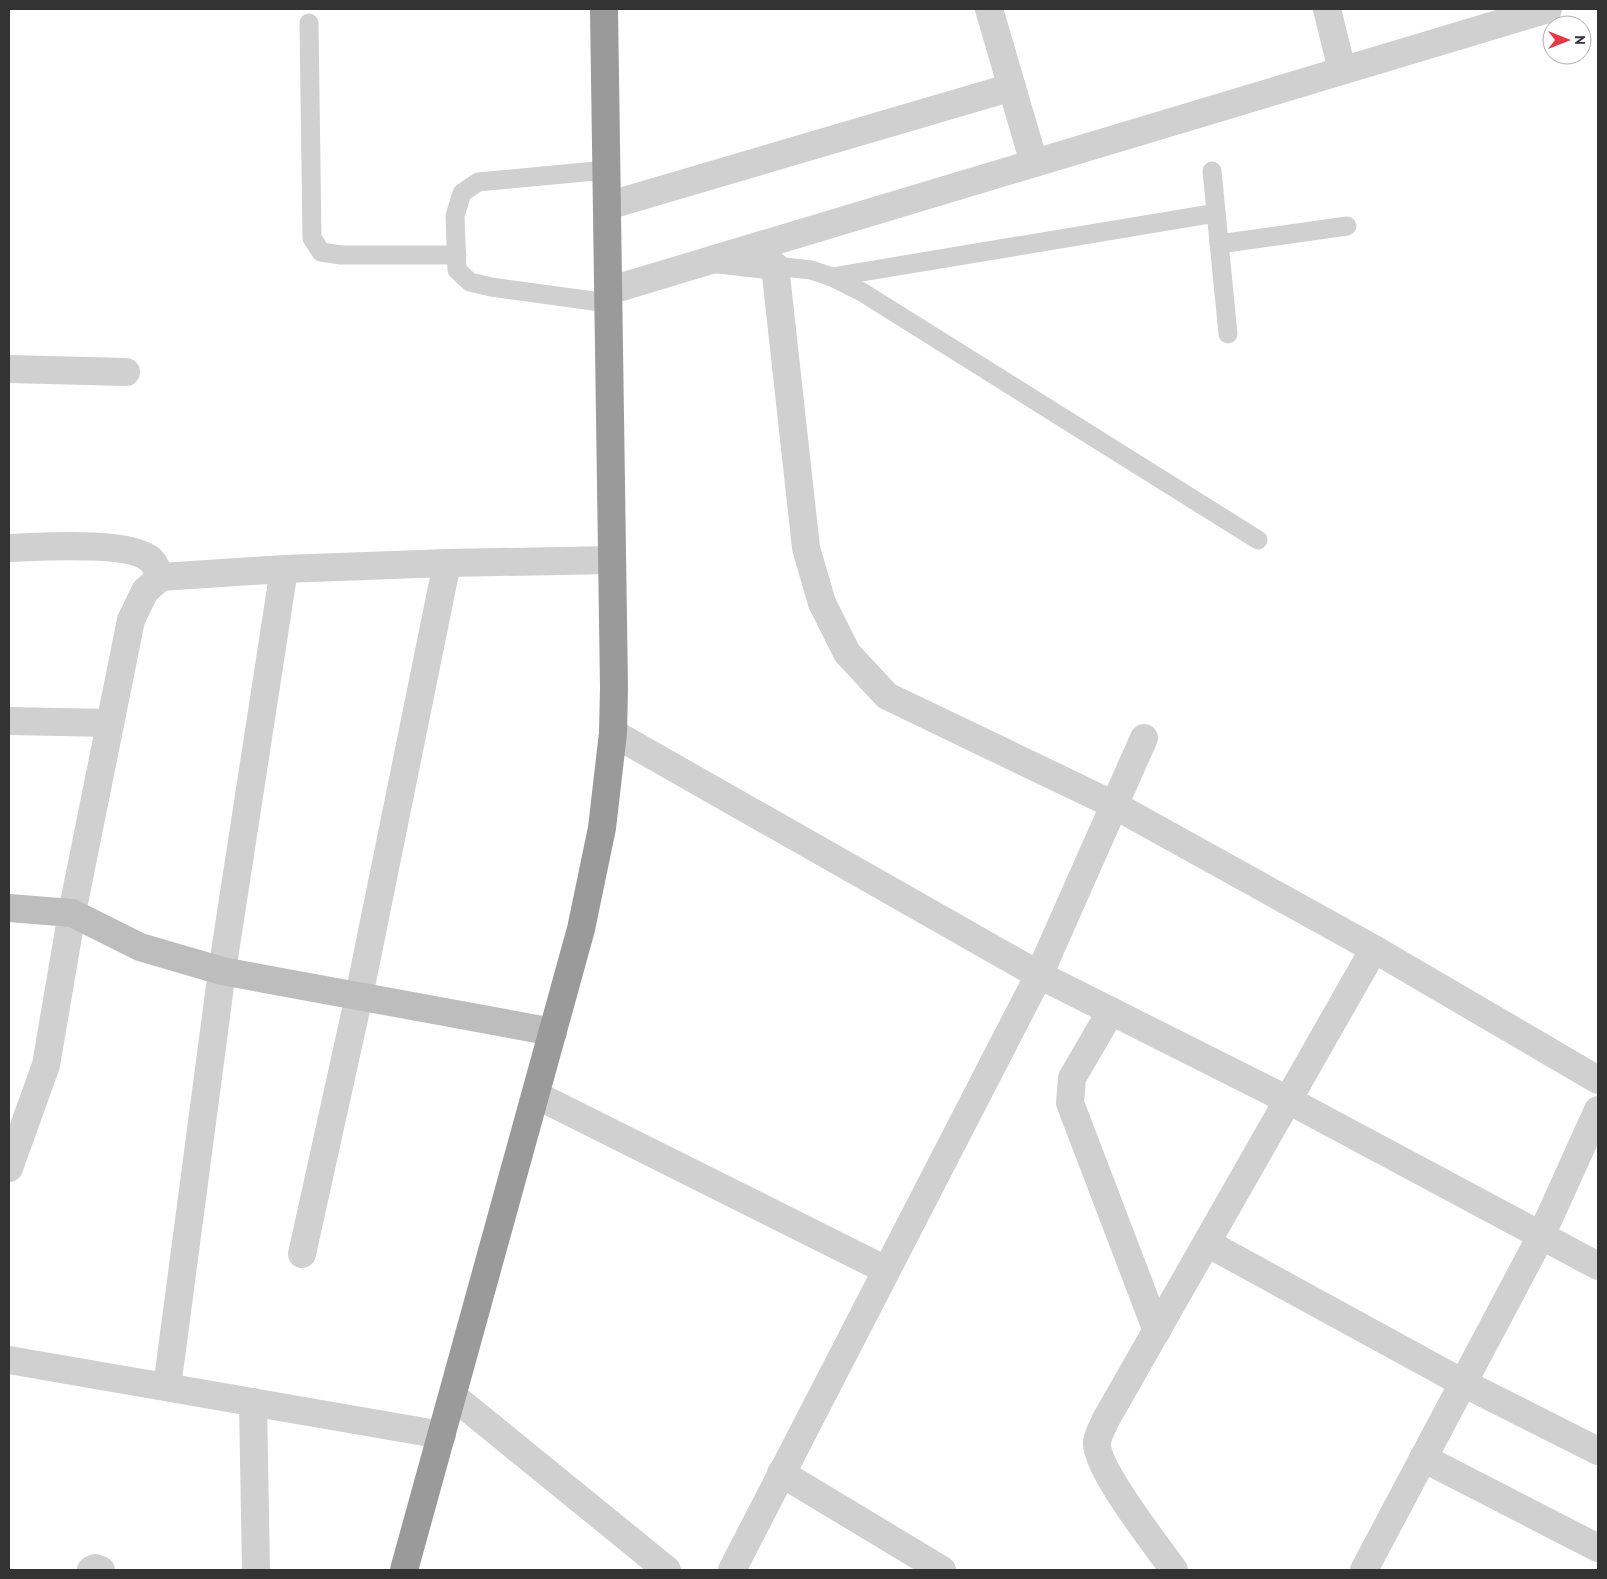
<svg xmlns="http://www.w3.org/2000/svg" width="1607" height="1579" viewBox="0 0 1607 1579" font-family="'PT Sans',sans-serif">
  <rect width="100%" height="100%" fill="#fff"/>
  <g fill="none" stroke-linecap="round" stroke-linejoin="round">
    <g stroke="#d0d0d0" stroke-width="19">
      <path d="M309,23L312,238L321,252L341,255H457"/>
      <path d="M606,170L478,182L462,193L455,216L457,270L470,282L491,287L608,303"/>
      <path d="M1212,171L1228,334"/>
      <path d="M1219,244L1347,226"/>
      <path d="M775,266L811,270L832,277L862,292L1258,540"/>
      <path d="M832,277L1216,213"/>
    </g>
    <g stroke="#d0d0d0" stroke-width="28">
      <path d="M989,9L1034,163"/>
      <path d="M1327,9L1342,70"/>
      <path d="M607,206L1012,87"/>
      <path d="M714,259L775,266L806,548L822,603L847,653L887,696L1114,805L1374,949L1598,1080"/>
      <path d="M608,291L1548,9"/>
      <path d="M9,369L126,372"/>
      <path d="M9,548C38,547 131,540 151,560C155,564 158,572 161,577"/>
      <path d="M9,721L110,723"/>
      <path d="M613,733L1039,975L1288,1100L1598,1266"/>
      <path d="M1111,1011L1072,1078L1070,1103L1157,1331"/>
      <path d="M536,1095L886,1270"/>
      <path d="M9,1168L46,1065L72,913L131,620L145,591L161,577L284,569L447,563L612,560"/>
      <path d="M1207,1243L1463,1383L1598,1451"/>
      <path d="M302,1254L359,996L447,563"/>
      <path d="M9,1360L442,1435"/>
      <path d="M167,1387L222,971L284,569"/>
      <path d="M453,1396L667,1570"/>
      <path d="M253,1402L256,1570"/>
      <path d="M1423,1458L1598,1548"/>
      <path d="M781,1473L942,1570"/>
      <path d="M91,1570L95,1568L101,1570"/>
      <path d="M732,1570L1039,975L1144,738"/>
      <path d="M1174,1570C1157,1546 1096,1469 1097,1443C1097,1436 1103,1427 1105,1421L1374,949"/>
      <path d="M1364,1570L1541,1236L1598,1110"/>
    </g>
    <path stroke="#bdbdbd" stroke-width="28" d="M9,908L72,913L140,947L222,971L553,1032"/>
    <path stroke="#9a9a9a" stroke-width="28" d="M404,1570L581,929L602,828L613,733L614,688L604,9"/>
  </g>
  <rect width="1607" height="1579" fill="none" stroke="#333333" stroke-width="20"/>
  <g transform="translate(1567 40) rotate(90)"><circle r="24" fill="#ffffff" stroke="#adadad"/>
  <path d="M0-4L9 19L0 12L-9 19Z" fill="#e63946"/>
  <text y="-8" font-size="14" font-weight="bold" text-anchor="middle" fill="#333333">N</text>
  </g>
</svg>
